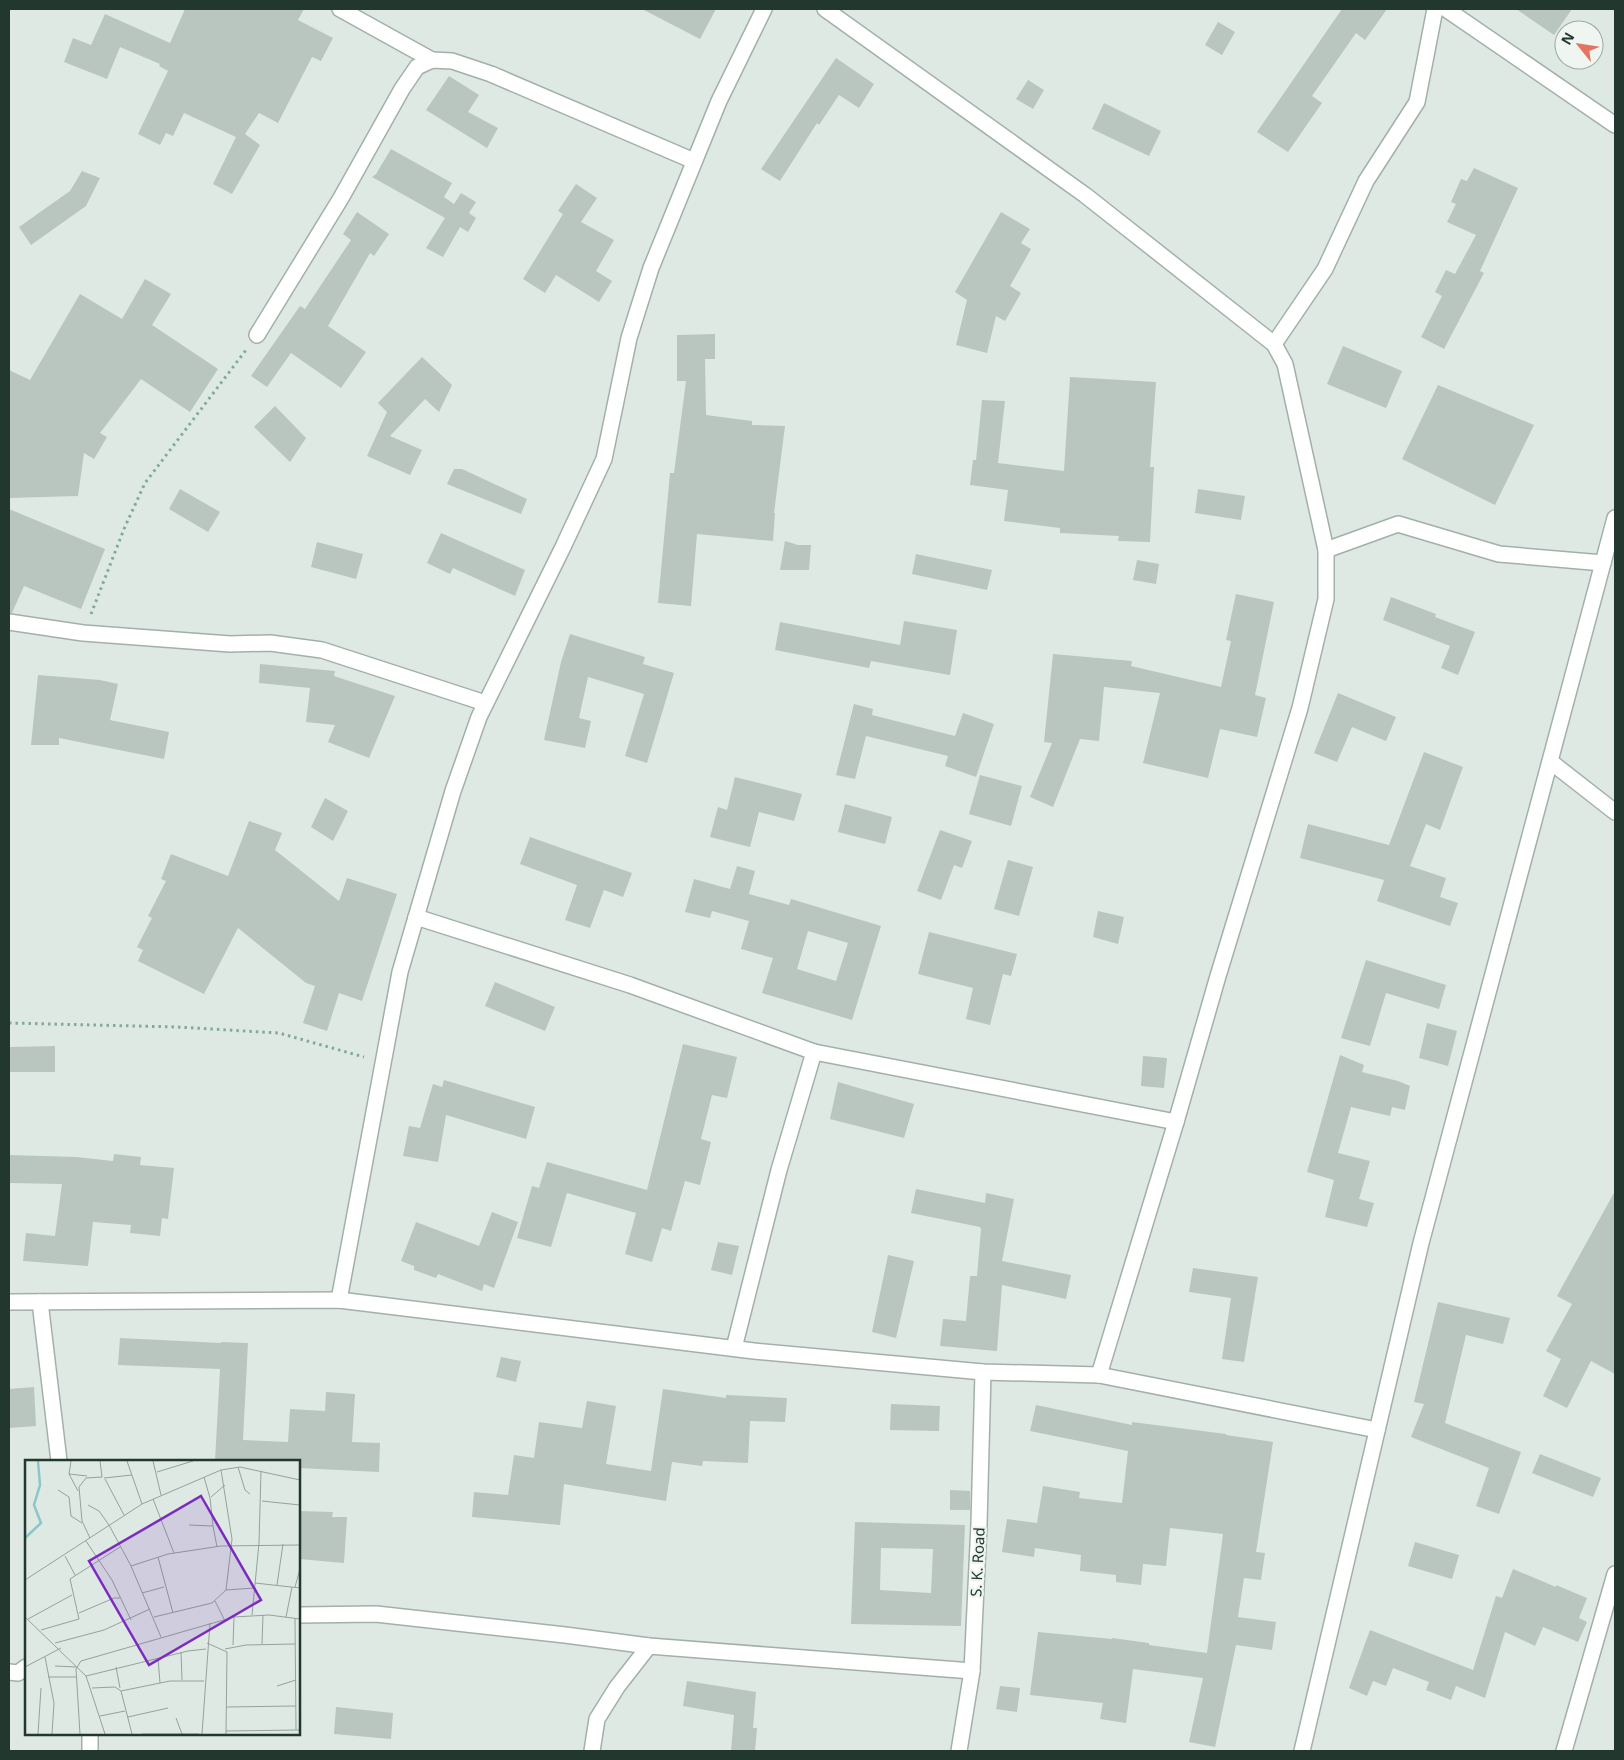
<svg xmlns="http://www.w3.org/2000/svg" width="1624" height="1760" viewBox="0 0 1624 1760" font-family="'Noto Sans',sans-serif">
  <rect width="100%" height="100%" fill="#dfe9e4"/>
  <g fill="#b8c6bf" fill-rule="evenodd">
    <path d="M185,9H304L298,20L333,38L321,61L312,57L278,123L259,113L245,134L260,145L232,194L213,184L236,137L184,113L173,136L166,133L160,145L138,134L168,71L159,66L160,64L120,47L107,79L64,62L73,38L91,45L105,14L170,43Z"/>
    <path d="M642,9H716L700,39Z"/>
    <path d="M1342,9H1387L1365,40L1356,33L1312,96L1322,103L1288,152L1257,132Z"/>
    <path d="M1516,9H1572L1554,35Z"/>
    <path d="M1218,22L1235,32L1222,55L1205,45Z"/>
    <path d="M836,58L874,84L859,108L839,95L819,125L817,123L780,181L761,169Z"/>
    <path d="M449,76L479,95L468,112L498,128L487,148L426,110Z"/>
    <path d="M1028,80L1044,90L1033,109L1016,99Z"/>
    <path d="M1104,103L1161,131L1149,156L1092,129Z"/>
    <path d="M391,149L452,183L444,197L454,204L461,193L476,202L469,213L476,218L468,232L460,227L443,257L426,248L445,218L372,177L376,174Z"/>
    <path d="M1474,168L1518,188L1480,271L1484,273L1444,349L1421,337L1442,296L1435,292L1446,270L1455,274L1476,235L1447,222L1456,204L1451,202L1461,179L1467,181Z"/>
    <path d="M82,171L100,178L86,206L31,245L19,227L70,191Z"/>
    <path d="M576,184L597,198L581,222L614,240L596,271L612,281L599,302L556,275L545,293L523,279L563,214L558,211Z"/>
    <path d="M357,212L389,234L374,256L370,253L328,326L366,352L341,388L291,353L267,387L251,376L300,306L305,309L351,240L343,234Z"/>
    <path d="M1001,212L1030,229L1021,243L1031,249L1010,286L1021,293L1005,321L996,316L987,353L956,345L967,300L955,292Z"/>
    <path d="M145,279L171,294L152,325L218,369L190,412L141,379L100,433L107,437L94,459L84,453L78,496L9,498V370L30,380L80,294L122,319Z"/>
    <path d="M715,334V359H705L706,415L752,421V425L785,426L774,513H775L773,541L697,534L691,606L658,603L670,473H674L686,381H677V335Z"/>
    <path d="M1343,346L1402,371L1386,408L1327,384Z"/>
    <path d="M422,357L452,385L439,412L425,399L390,436L422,450L410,475L367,456L387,412L378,403Z"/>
    <path d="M1070,377L1156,382L1150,467H1154L1150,542L1118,541L1119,536L1060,533V528L1004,521L1008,490L970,485L973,460H976L982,400L1005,401L998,463L1064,471Z"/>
    <path d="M1438,385L1534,425L1495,505L1402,459Z"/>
    <path d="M275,406L306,438L290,462L254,427Z"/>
    <path d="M454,469H462L527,499L521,514L447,484Z"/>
    <path d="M180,489L220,512L208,532L169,509Z"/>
    <path d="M1198,489L1245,496L1241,520L1195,513Z"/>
    <path d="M9,509L105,549L81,609L24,586L12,613H9Z"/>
    <path d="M441,533L525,570L515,596L453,568L450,574L427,563Z"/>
    <path d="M785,541L798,545H811L809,570H780Z"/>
    <path d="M317,542L363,554L356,579L311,567Z"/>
    <path d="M916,554L992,570L987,590L912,574Z"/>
    <path d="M1137,560L1159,564L1156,584L1133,580Z"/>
    <path d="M1236,594L1274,602L1255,695L1266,698L1257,737L1220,729L1208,778L1143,763L1160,693L1104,687L1099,741L1080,739L1053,807L1030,797L1052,743L1044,742L1053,654L1132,661L1131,666L1221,687L1231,641L1226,640Z"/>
    <path d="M1391,597L1436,614L1435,617L1475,632L1458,675L1441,668L1450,646L1383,620Z"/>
    <path d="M904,621L957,630L950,675L871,661L869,668L775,650L780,622L900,645Z"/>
    <path d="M570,634L645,657L643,664L674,673L647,763L625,756L644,694L588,677L579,718L591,721L585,748L544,740L561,662Z"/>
    <path d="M260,664L335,671L334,676L395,696L369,758L328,742L335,725L306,722L310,688L259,683Z"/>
    <path d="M38,675L100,680L118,684L110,720L169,732L164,759L59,738V745H31Z"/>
    <path d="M1338,693L1396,717L1386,741L1352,727L1337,762L1314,753Z"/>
    <path d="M854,704L873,709L872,715L955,736L963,713L994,724L976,777L945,766L948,756L866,736L855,779L836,775Z"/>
    <path d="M1424,752L1463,767L1440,830L1426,824L1410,866L1446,878L1440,897L1458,903L1450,926L1377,901L1384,880L1300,858L1308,824L1389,845Z"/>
    <path d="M980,775L1022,786L1011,826L969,814Z"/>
    <path d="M735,777L802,794L794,821L759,812L750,847L710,837L718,807L727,810Z"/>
    <path d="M325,798L348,811L333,841L311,827Z"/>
    <path d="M845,804L892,817L885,844L838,832Z"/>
    <path d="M249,821L282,833L275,850L339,901L347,878L397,894L362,1001L339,993L327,1031L303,1023L315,986L306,983L238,928L204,994L138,961L143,950L137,947L152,918L148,916L166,881L161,879L171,854L228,876Z"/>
    <path d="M940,830L972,841L962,868L954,865L941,900L917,891Z"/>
    <path d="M530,837L632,873L623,897L604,890L590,928L565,920L577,885L520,864Z"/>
    <path d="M1008,860L1033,867L1019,916L994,909Z"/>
    <path d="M737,866L755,871L749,894L789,905L791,899L881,926L852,1020L762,993L773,958L741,949L749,921L712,911L710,918L685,912L694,879L730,889ZM808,931L848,943L836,981L797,969Z"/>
    <path d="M1098,911L1124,917L1118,944L1093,937Z"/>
    <path d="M929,932L1017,954L1011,976L1003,974L990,1025L966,1019L973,988L918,974Z"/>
    <path d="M1366,960L1446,985L1439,1009L1386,993L1370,1046L1341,1038Z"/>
    <path d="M495,982L555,1007L545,1031L485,1006Z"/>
    <path d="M1427,1023L1457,1031L1448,1066L1419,1058Z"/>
    <path d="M683,1044L737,1057L727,1098L712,1095L701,1139L711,1142L700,1185L685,1181L671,1231L662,1228L652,1262L625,1254L636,1213L567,1193L551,1247L517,1238L532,1186L539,1188L547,1162L647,1190Z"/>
    <path d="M55,1046V1072H9V1047Z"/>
    <path d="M1340,1055L1364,1065L1362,1072L1398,1081L1410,1086L1405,1110L1392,1107L1390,1116L1351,1107L1338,1153L1370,1161L1359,1199L1374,1203L1367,1227L1325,1217L1334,1180L1307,1172Z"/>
    <path d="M1143,1056L1167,1058L1164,1088L1141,1086Z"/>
    <path d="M444,1080L535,1107L526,1139L446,1115L438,1162L403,1156L409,1126L420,1128L433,1084L442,1087Z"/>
    <path d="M838,1082L914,1104L904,1138L830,1119Z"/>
    <path d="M114,1154L141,1157L140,1165L174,1168L168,1219L162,1218L160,1236L130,1233L131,1225L93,1222L88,1266L23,1261L26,1233L55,1236L62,1184L9,1183V1155L76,1157L113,1161Z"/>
    <path d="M916,1189L985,1203L986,1193L1014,1199L1002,1261L1071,1275L1066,1299L1002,1285L997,1351L940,1346L943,1319L966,1321L970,1276H977L981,1229L980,1227L911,1213Z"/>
    <path d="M1615,1191V1374L1591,1361L1567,1408L1543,1396L1561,1359L1546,1351L1572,1304L1557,1296Z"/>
    <path d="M492,1212L518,1222L494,1288L484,1284L482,1291L438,1274L436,1278L414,1270V1266L401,1261L416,1222L479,1246Z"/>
    <path d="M718,1242L739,1246L732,1275L711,1270Z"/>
    <path d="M888,1255L914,1261L896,1338L872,1332Z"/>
    <path d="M1193,1268L1258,1277L1244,1362L1222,1359L1231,1298L1189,1292Z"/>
    <path d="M1438,1302L1510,1318L1503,1344L1466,1335L1445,1423L1521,1452L1499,1514L1476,1506L1489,1468L1411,1437L1424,1404L1414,1402Z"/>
    <path d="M120,1338L221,1343V1342L248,1343L243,1440L288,1442L290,1409L325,1411L326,1392L355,1394L352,1442L380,1443L379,1472L299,1468V1461H215L220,1369L118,1365Z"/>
    <path d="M501,1357L521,1361L516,1382L496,1377Z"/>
    <path d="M34,1387L36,1426L9,1428V1389Z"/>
    <path d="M663,1389L726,1398V1395L787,1398L785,1422L750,1421L748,1463L703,1461L702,1466L672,1462L666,1501L564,1484L560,1525L472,1517L474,1492L508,1495L514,1455L534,1458L539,1422L582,1428L587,1401L616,1406L606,1464L651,1471Z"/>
    <path d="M891,1404L940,1406L939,1431L890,1430Z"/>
    <path d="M1036,1405L1132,1425V1422L1226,1434V1435L1273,1442L1256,1552L1265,1553L1261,1580L1244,1578L1238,1617L1276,1622L1272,1650L1236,1645L1215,1747L1189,1742L1203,1678L1133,1669L1126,1723L1100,1719L1103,1703L1030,1695L1038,1632L1112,1639V1638L1149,1643V1645L1207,1653L1223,1534L1170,1528L1166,1566L1143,1564L1141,1585L1116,1582V1575L1080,1571L1081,1555L1035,1548L1034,1557L1002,1552L1007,1519L1037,1523L1043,1486L1080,1492L1079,1498L1122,1503L1128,1451L1030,1431Z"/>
    <path d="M1540,1454L1601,1478L1593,1497L1532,1473Z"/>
    <path d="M950,1490L970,1491V1510H950Z"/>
    <path d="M299,1511L333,1512L332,1517H347L344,1563L299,1559Z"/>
    <path d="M855,1522L965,1525L961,1626L851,1624ZM881,1548L933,1549L931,1593L880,1590Z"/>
    <path d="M1415,1542L1459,1555L1452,1579L1408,1566Z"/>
    <path d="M1513,1569L1556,1587V1585L1587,1598L1579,1618L1587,1622L1578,1642L1543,1627L1535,1646L1505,1632L1485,1698L1456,1686L1451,1700L1426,1690L1429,1682L1393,1668L1386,1686L1373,1681L1367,1696L1349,1688L1370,1630L1473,1670L1496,1596L1502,1598Z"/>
    <path d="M687,1681L756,1692L753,1728H757L755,1751H731L734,1715L683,1706Z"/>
    <path d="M1000,1686L1020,1688L1017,1712L996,1709Z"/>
    <path d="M336,1707L393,1713L391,1739L334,1734Z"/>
  </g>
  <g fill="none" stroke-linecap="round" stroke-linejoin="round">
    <g stroke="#a3b0aa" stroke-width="18">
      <g id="street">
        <path d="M340,9L432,60"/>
        <path d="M825,9L1085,195L1274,344L1285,364L1326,550V599L1300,708L1218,976L1176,1122L1099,1375"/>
        <path d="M1446,9L1615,125"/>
        <path d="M257,335L341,198L402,89L417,67L432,60L452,61L491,74L694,161"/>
        <path d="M1274,344L1325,269L1366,181L1417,102L1435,9"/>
        <path d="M1326,550L1398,524L1499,554L1603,563"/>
        <path d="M9,622L83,633L230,644L270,643L322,650L485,703"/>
        <path d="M1551,762L1615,812"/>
        <path d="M416,917L630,985L814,1052L1176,1122"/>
        <path d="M339,1300L400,972L453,791L479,717L563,547L604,459L629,338L651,268L719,101L764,9"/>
        <path d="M9,1302L339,1300L754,1351L983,1372L1099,1375L1377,1430"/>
        <path d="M40,1302L59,1461"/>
        <path d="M734,1348L779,1170L814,1052"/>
        <path d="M299,1615L376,1614L565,1635L649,1646L972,1671"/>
        <path d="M9,1672L18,1673L26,1667"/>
        <path d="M90,1734V1751"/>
        <path d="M592,1751L597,1719L617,1687L649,1646"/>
        <path d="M959,1751L972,1671L979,1524L983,1372"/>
        <path d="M1302,1751L1421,1243L1615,518"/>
        <path d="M1564,1751L1615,1574"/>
      </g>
    </g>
    <g stroke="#82aa9a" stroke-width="3" stroke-dasharray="2.5 4" stroke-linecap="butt">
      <path d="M91,614L124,529L145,483L246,350"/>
      <path d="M9,1023L177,1027L279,1033L364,1057"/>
    </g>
    <use href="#street" stroke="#fff" stroke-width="15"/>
  </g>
  <g text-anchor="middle" stroke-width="4.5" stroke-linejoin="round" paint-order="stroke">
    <g font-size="15" fill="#22382f" stroke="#eff6f2">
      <text transform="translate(978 1562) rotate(-87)" y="5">S. K. Road</text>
    </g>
  </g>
  <g transform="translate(25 1460)">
    <rect width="275" height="275" fill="#dfe9e4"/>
    <path fill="none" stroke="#8bc7ca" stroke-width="2.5" d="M0,78L16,63L9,45L15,25L13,1"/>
    <path fill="none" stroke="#93a29c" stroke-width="1" d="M46,1L44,14L62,16M102,1L117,44M128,1L136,35M213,7L220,30L225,34M132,12L168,1M44,14L53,31M179,17L185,38L188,66M79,18L107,15M80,19L99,55M33,30L44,37L46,56L57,63M186,37L200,25M128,39L149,93M237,41L275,45M63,45L74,51L84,65L106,106L136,177M164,65L188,66L192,87M65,78L57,61L54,27L61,18L77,17L75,1M61,81L87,120L106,160M40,96L50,115M133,97L148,153M106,106L143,94L196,86L275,85M0,120L117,44L196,10L215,7L275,20M230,123L275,128M252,125L258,84M270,127L275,109M201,130L229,128M117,133L139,127M190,141L199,159M54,153L89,138H95M227,155L234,83L236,11M0,157L61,216L80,274M129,157L187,143L201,130L207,79L196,10M261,157L267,127M3,159L47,135M270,159L271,270M16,170L54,159L45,119L95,87M30,183L79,170L125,149M182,183L202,192L201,274M237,184L238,155M208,185L209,157M200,189L221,185L270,184M156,192L157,220M20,197L29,243L27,274M133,198L135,223M30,206L51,207M0,207L36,188M91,207L95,228M61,216L163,191L181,189M23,217H51M252,226L271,220M67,228L90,227L96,231L145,221H179M96,231L107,274M202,247L271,246M75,256L100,251M103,257L143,248M151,258L157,274M201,271L275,270M13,274L16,228M55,274L51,209L56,201L209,157L244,155L275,159M117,274H174M177,274L185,163"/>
    <path fill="#7b2cbf" fill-opacity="0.15" stroke="#7b2cbf" stroke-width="2.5" d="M176,36L236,140L124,205L64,101Z"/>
    <rect width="275" height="275" fill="none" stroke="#22382f" stroke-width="2.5"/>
  </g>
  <rect width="1624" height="1760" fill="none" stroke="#22382f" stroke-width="20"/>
  <g transform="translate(1579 45) rotate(300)"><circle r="24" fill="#eff6f2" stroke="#9daaa4"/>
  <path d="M0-4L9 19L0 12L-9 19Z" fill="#e67360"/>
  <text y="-8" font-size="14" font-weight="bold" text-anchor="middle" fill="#22382f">N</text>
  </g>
</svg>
